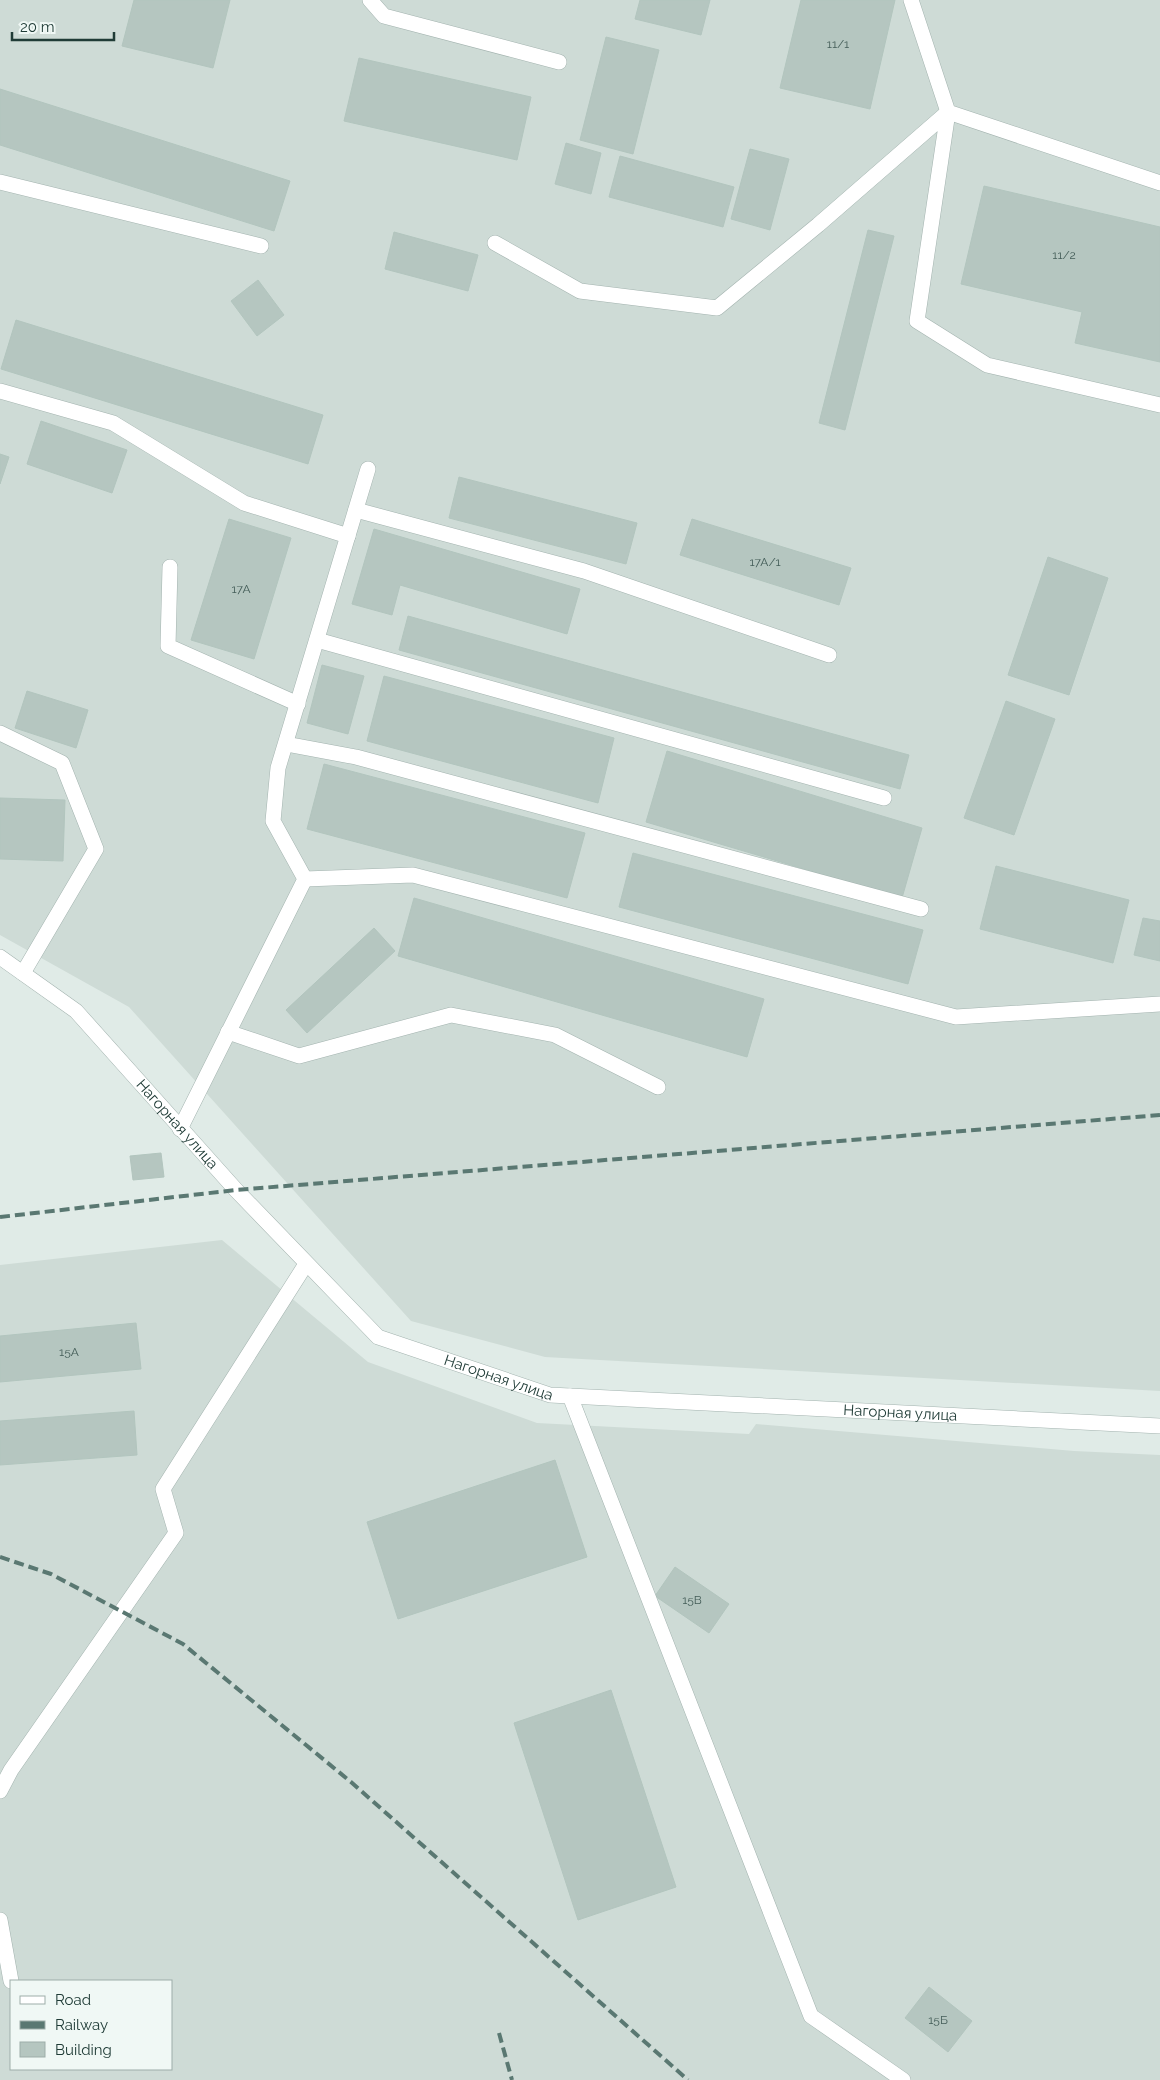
<svg xmlns="http://www.w3.org/2000/svg" width="1160" height="2080" viewBox="0 0 1160 2080" font-family="Raleway,sans-serif">
  <rect width="100%" height="100%" fill="#e0ebe7"/>
  <g fill="#cedbd6" fill-rule="evenodd">
    <path d="M0,0H1160V1391L545,1357L411,1321L129,1007L0,935Z"/>
    <path d="M222,1240L368,1362L537,1423L749,1434L756,1424L1074,1451L1160,1455V2080H0V1265ZM11,1981H171V2069H11Z"/>
  </g>
  <g fill="#b5c6c0" stroke="#b2c5be">
    <path d="M134,0H230L213,68L122,46Z"/>
    <path d="M640,0H710L701,35L635,19Z"/>
    <path d="M801,0H895L870,109L780,88Z"/>
    <path d="M606,37L659,50L633,154L580,140Z"/>
    <path d="M359,58L531,97L517,160L344,121Z"/>
    <path d="M0,89L290,181L274,231L0,145Z"/>
    <path d="M566,143L601,153L591,194L555,184Z"/>
    <path d="M750,149L789,159L770,230L731,219Z"/>
    <path d="M620,156L734,187L723,227L609,197Z"/>
    <path d="M984,186L1160,227V362L1075,343L1082,312L961,284Z"/>
    <path d="M868,230L894,236L845,430L819,423Z"/>
    <path d="M394,232L478,255L468,291L385,269Z"/>
    <path d="M258,280L284,315L257,336L231,301Z"/>
    <path d="M16,320L323,415L308,464L1,369Z"/>
    <path d="M41,421L127,450L112,493L27,464Z"/>
    <path d="M0,454L9,457L0,484Z"/>
    <path d="M459,477L637,523L626,564L449,518Z"/>
    <path d="M229,519L291,538L254,659L191,640Z"/>
    <path d="M692,519L851,568L839,605L680,555Z"/>
    <path d="M374,529L580,589L567,634L400,585L392,615L352,604Z"/>
    <path d="M1048,557L1108,578L1069,695L1008,675Z"/>
    <path d="M408,616L909,755L900,789L399,650Z"/>
    <path d="M322,665L364,676L348,734L307,723Z"/>
    <path d="M384,676L614,738L598,803L367,741Z"/>
    <path d="M27,691L88,710L76,748L15,728Z"/>
    <path d="M1006,701L1055,719L1014,835L964,818Z"/>
    <path d="M667,751L922,828L902,898L646,822Z"/>
    <path d="M324,764L585,833L567,898L307,829Z"/>
    <path d="M0,798L65,800L63,861L0,859Z"/>
    <path d="M633,853L923,930L908,984L619,907Z"/>
    <path d="M996,866L1129,900L1113,963L980,929Z"/>
    <path d="M414,898L764,999L747,1057L398,956Z"/>
    <path d="M1143,918L1160,921V961L1134,955Z"/>
    <path d="M374,928L395,951L307,1033L286,1010Z"/>
    <path d="M161,1153L164,1177L133,1180L130,1156Z"/>
    <path d="M136,1323L141,1369L0,1382V1336Z"/>
    <path d="M134,1411L137,1455L0,1465V1421Z"/>
    <path d="M555,1460L587,1557L398,1619L367,1522Z"/>
    <path d="M675,1567L729,1604L709,1633L655,1596Z"/>
    <path d="M611,1690L676,1887L578,1920L514,1723Z"/>
    <path d="M929,1987L972,2021L948,2052L905,2018Z"/>
  </g>
  <g fill="none" stroke-linecap="round" stroke-linejoin="round">
    <g stroke="#a3b3af" stroke-width="16">
      <g id="minor">
        <path d="M370,0L384,16L559,62"/>
        <path d="M911,0L948,112L1160,183"/>
        <path d="M0,182L261,246"/>
        <path d="M495,243L580,291L717,308L818,225L948,112L917,321L987,365L1160,405"/>
        <path d="M0,391L113,423L244,503L348,536"/>
        <path d="M356,510L584,571L829,655"/>
        <path d="M170,567L168,646L298,704"/>
        <path d="M317,640L884,798"/>
        <path d="M0,733L62,763L96,849L23,973"/>
        <path d="M286,744L356,757L921,909"/>
        <path d="M305,879L413,875L956,1017L1160,1004"/>
        <path id="s1" d="M0,957L76,1011L236,1190L378,1337L550,1395L1160,1426"/>
        <path d="M228,1032L299,1056L451,1015L555,1035L658,1087"/>
        <path d="M180,1129L305,879L273,821L278,768L368,469"/>
        <path d="M570,1396L811,2016L903,2080"/>
        <path d="M0,1791L11,1770L176,1533L163,1489L306,1264"/>
        <path d="M0,1920L11,1981"/>
      </g>
    </g>
    <use href="#minor" stroke="#fff" stroke-width="15"/>
    <g stroke="#5a7872" stroke-width="4" stroke-dasharray="10 5" stroke-linecap="butt">
      <path d="M0,1217L236,1190L1160,1115"/>
      <path d="M0,1557L51,1574L183,1644L351,1782L688,2080"/>
      <path d="M499,2033L512,2080"/>
    </g>
  </g>
  <g text-anchor="middle" stroke-width="4" stroke-linejoin="round" paint-order="stroke">
    <g font-size="12" fill="#455e59">
      <text x="838" y="48">11/1</text>
      <text x="1064" y="259">11/2</text>
      <text x="765" y="566">17А/1</text>
      <text x="241" y="593">17А</text>
      <text x="69" y="1356">15А</text>
      <text x="692" y="1604">15В</text>
      <text x="938" y="2024">15Б</text>
    </g>
    <g font-size="15" fill="#203c37" stroke="#f0f8f5">
      <text dy="5" stroke="none"><textPath href="#s1" startOffset="245">Нагорная улица</textPath></text>
      <text dy="5" stroke="none"><textPath href="#s1" startOffset="665">Нагорная улица</textPath></text>
      <text dy="5" stroke="none"><textPath href="#s1" startOffset="1070">Нагорная улица</textPath></text>
    </g>
  </g>
  <rect x="10" y="1980" width="162" height="90" fill="#f0f8f5" stroke="#9dada9"/>
  <rect x="20" y="1996" width="25" height="8" fill="#ffffff" stroke="#9dada9"/>
  <text x="55" y="2005" font-size="15" fill="#203c37">Road</text>
  <rect x="20" y="2021" width="25" height="8" fill="#5a7872" stroke="#9dada9"/>
  <text x="55" y="2030" font-size="15" fill="#203c37">Railway</text>
  <rect x="20" y="2042" width="25" height="15" fill="#b5c6c0" stroke="#9dada9"/>
  <text x="55" y="2055" font-size="15" fill="#203c37">Building</text>
  <path d="M12 32v8h102v-8" fill="none" stroke="#203c37" stroke-width="2.5"/>
  <text x="20" y="32" font-size="15" fill="#203c37" stroke="#f0f8f5" stroke-width="4" paint-order="stroke">20 m</text>
</svg>
